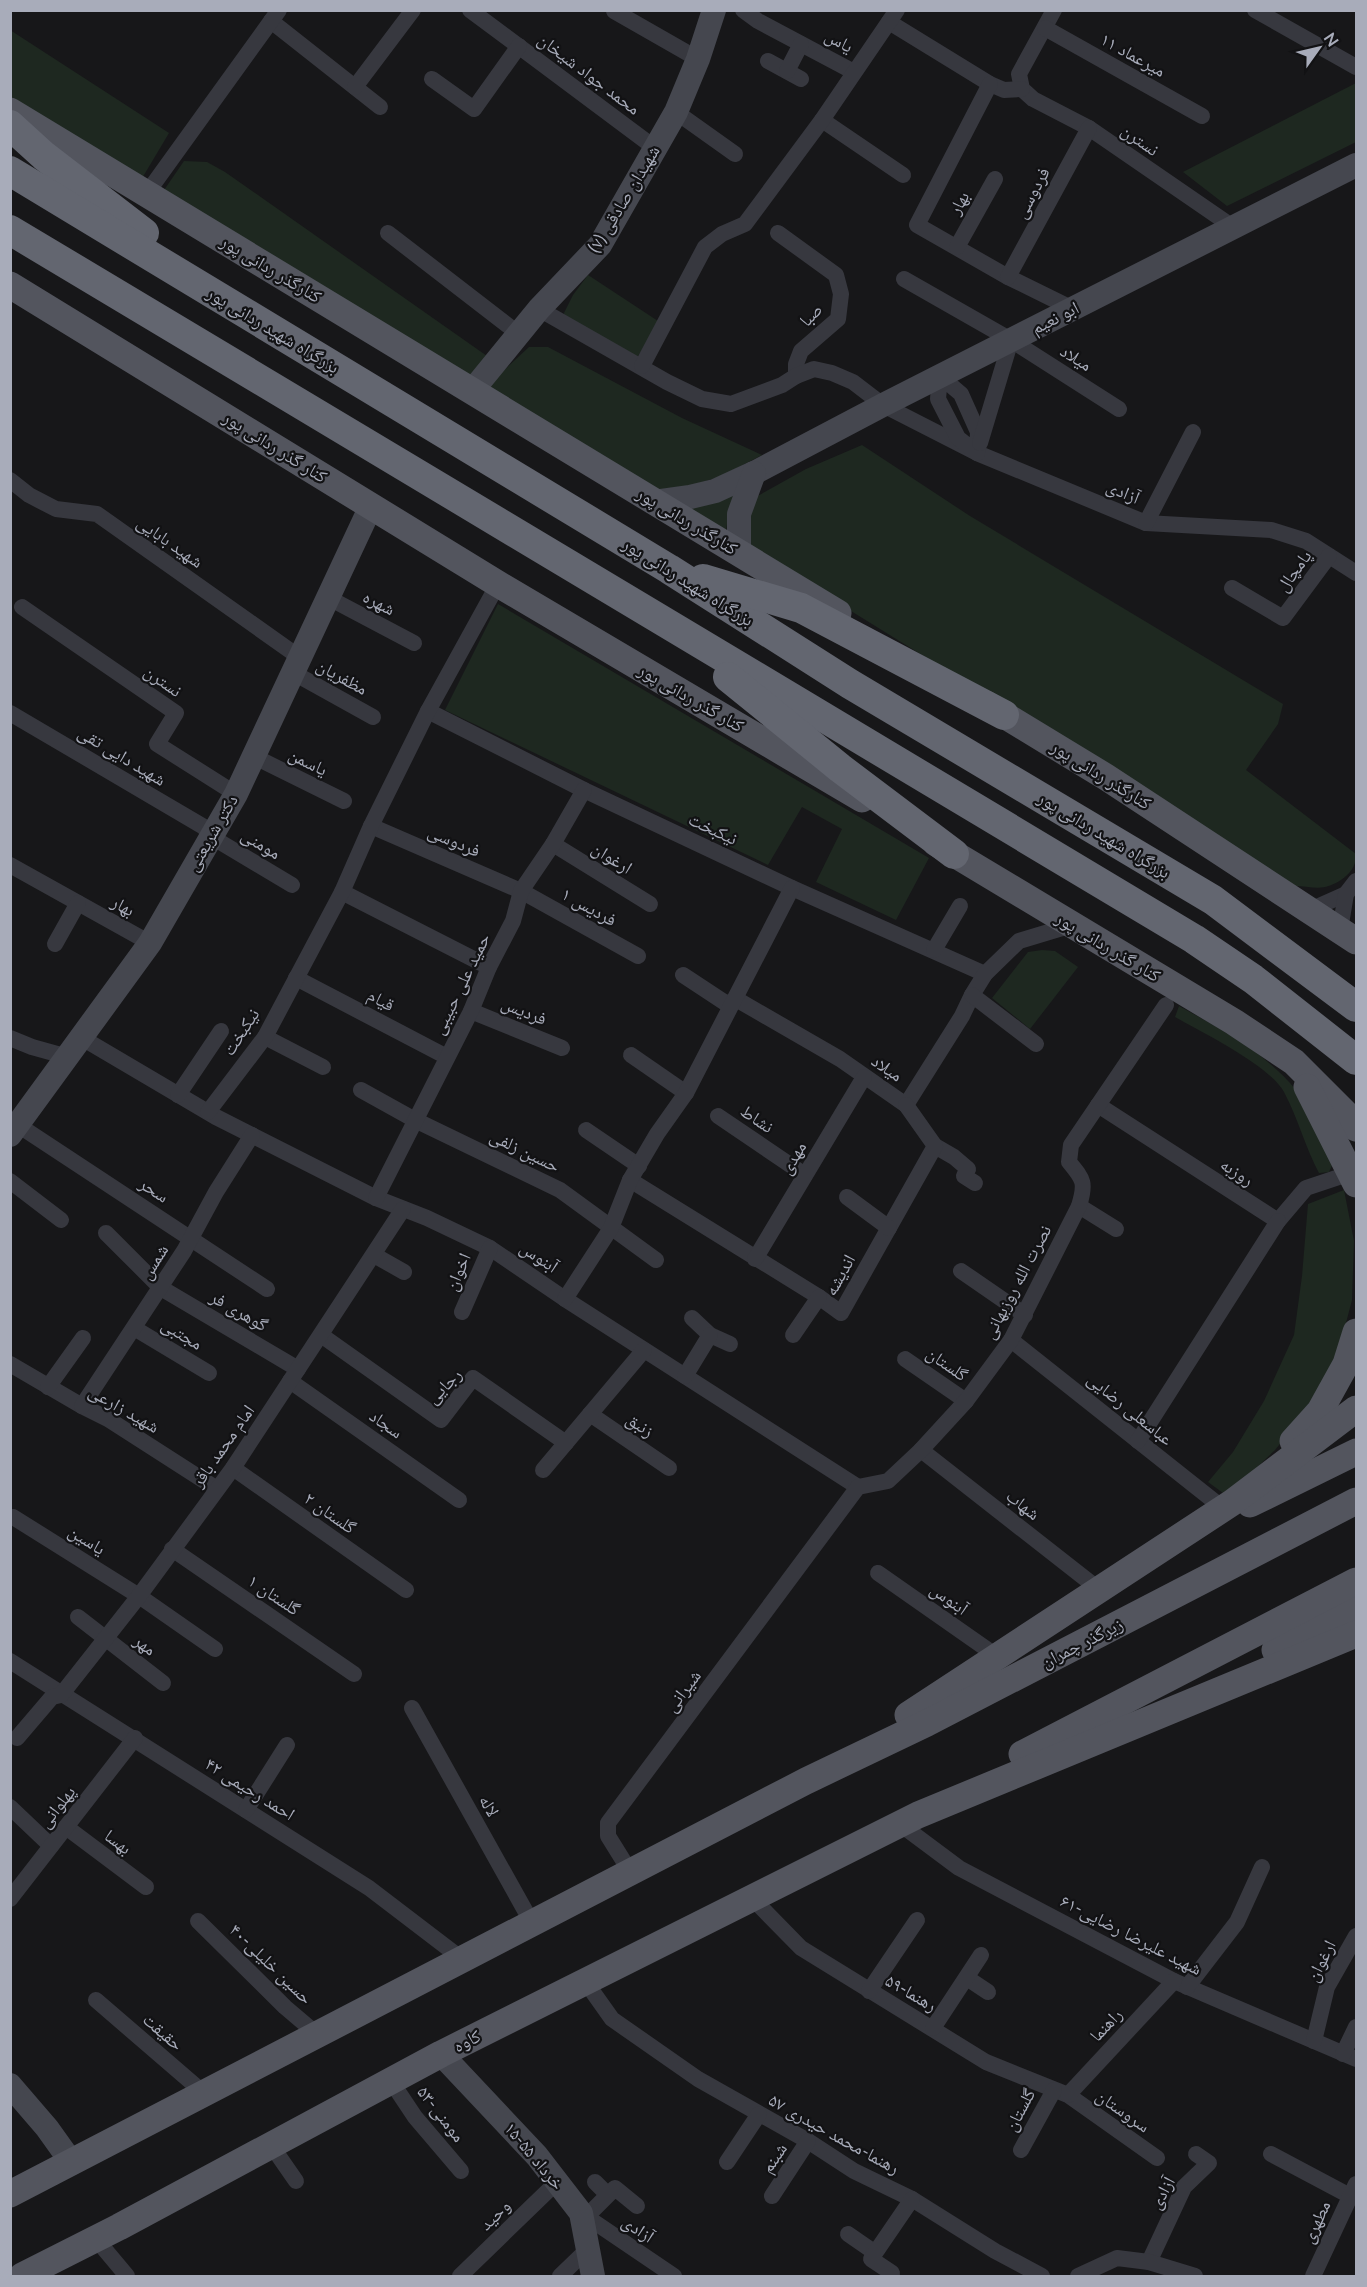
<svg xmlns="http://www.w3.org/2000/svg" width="1367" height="2287" viewBox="0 0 1367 2287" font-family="Lato,'Noto Naskh Arabic',sans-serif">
  <rect width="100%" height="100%" fill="#171719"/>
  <g fill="#1e2820">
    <path d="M10,30L169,133L141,180L11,101Z"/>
    <path d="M1356,83V142L1227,206L1183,172Z"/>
    <path d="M184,161L207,162L225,172L487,356L469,379L162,193Z"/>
    <path d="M588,275L661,323L631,366L567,331L564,313L573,295Z"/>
    <path d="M529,347H548L682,418L762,455L722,476L690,486L654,490L486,387Z"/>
    <path d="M862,445L970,516L1283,704L1278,724L1246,770L1356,854C1357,871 1341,883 1325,887C1316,889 1304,886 1295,886L780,567L751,547L746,525L754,498L806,469Z"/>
    <path d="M746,483C733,501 726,515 726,537L676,506Z"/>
    <path d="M498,604L929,858L896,920L816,882L842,829L802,807L768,865L445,710Z"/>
    <path d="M1042,950L1055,951L1078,967L1030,1029L992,998L1028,952Z"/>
    <path d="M1179,1006C1221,1029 1266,1053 1296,1090C1312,1110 1323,1137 1335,1159L1329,1172L1319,1173C1305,1147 1298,1118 1284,1092C1269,1065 1203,1033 1175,1017Z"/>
    <path d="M1344,1190L1354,1241L1352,1300L1336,1361L1311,1406L1275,1450L1227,1496L1208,1482L1233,1452L1264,1401L1294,1335L1302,1276L1308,1204Z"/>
  </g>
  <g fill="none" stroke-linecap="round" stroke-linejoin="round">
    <g stroke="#37383f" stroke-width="16">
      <path d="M470,10L655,148"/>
      <path d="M743,10L758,21L854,72"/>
      <path d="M1054,10L1019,74L1022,89L1033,99L1089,128L1233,227"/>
      <path d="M1255,10L1356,67"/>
      <path d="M614,11L698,59"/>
      <path d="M271,21L380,107"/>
      <path d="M889,22L990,84L1004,90L1022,89"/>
      <path d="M1045,28L1202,116"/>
      <path d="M768,61L801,79"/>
      <path d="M787,71L801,44"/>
      <path d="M432,79L474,109L519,46"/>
      <path d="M990,84L917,225L1008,277L1073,309"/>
      <path d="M355,87L413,10"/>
      <path d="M676,112L735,154"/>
      <path d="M822,120L903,175"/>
      <path d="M147,193L279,10"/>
      <path d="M388,233L519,334"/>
      <path d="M778,233L836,275L841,294L838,319L801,351L796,364V376"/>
      <path d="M957,247L995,179"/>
      <path d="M1008,277L1089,128"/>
      <path d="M904,279L1011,340L1119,409"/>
      <path d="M539,309L667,382L702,399L731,404L782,385L796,376L814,369L832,373L853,382L883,405L977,453L1146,523L1271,530L1306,541L1356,573"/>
      <path d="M642,366L705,247L722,234L745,224L822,120L897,10"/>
      <path d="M940,376L961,394L978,432L977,453L958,438L938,399Z"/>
      <path d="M980,443L1011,340"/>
      <path d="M10,480L29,495L56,509L97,514L299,657"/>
      <path d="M1146,523L1193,432"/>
      <path d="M1232,588L1283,618L1329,556"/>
      <path d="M327,597L414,643"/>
      <path d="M22,607L176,713L157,744L236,794"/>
      <path d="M292,672L373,717"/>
      <path d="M428,711L584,790L792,888L985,974"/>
      <path d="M10,713L204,827L210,836L292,885"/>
      <path d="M255,757L344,801"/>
      <path d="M371,826L521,891L638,956"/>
      <path d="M553,844L650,904"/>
      <path d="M10,865L150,943"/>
      <path d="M342,892L489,967"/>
      <path d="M1310,910L1346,894"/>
      <path d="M1340,930L1346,894L1356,881"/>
      <path d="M55,944L78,903"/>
      <path d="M934,950L960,906"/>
      <path d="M683,975L727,1004L736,999L840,1059L906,1105L962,1016L972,995L985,974L1019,941L1072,925"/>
      <path d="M296,978L447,1057"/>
      <path d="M972,995L1036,1044"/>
      <path d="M471,1011L562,1048"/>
      <path d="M265,1037L323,1067"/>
      <path d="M10,1038L32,1047L68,1057"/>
      <path d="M82,1038L216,1117L376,1198L427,1218L490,1248L565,1299L858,1487"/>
      <path d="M631,1055L686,1093"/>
      <path d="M361,1090L415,1120L560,1190L656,1260"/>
      <path d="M178,1095L221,1031"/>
      <path d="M1098,1105L1278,1221L1306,1188L1351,1173"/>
      <path d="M208,1112L265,1037L342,892L371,826L428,711L498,584"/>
      <path d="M718,1116L805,1175"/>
      <path d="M18,1125L267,1289"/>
      <path d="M586,1130L639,1166"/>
      <path d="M935,1146L954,1157L968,1169L964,1176L975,1183"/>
      <path d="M630,1180L819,1297L841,1313L935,1146L906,1105"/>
      <path d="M10,1181L61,1220"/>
      <path d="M847,1197L889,1228"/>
      <path d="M376,1198L471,1011L489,967L513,921L521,891L553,844L584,790"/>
      <path d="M1079,1206L1116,1229"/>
      <path d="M106,1233L161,1288L298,1369"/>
      <path d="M374,1255L404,1272"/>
      <path d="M755,1259L864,1077"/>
      <path d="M961,1271L1025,1315"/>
      <path d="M565,1299L611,1228L630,1180L657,1134L686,1093L792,888"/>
      <path d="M462,1312L490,1248"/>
      <path d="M692,1318L710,1335L730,1344"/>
      <path d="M134,1328L209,1373"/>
      <path d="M321,1335L441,1420L473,1378L566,1443"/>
      <path d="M793,1335L819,1297"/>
      <path d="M1011,1340L1224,1509"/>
      <path d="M905,1359L966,1401"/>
      <path d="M10,1364L82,1406L108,1419L217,1489"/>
      <path d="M685,1376L710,1335"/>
      <path d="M290,1381L459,1500"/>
      <path d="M48,1387L83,1338"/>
      <path d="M82,1406L184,1251L216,1192L252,1135"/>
      <path d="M590,1414L669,1468"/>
      <path d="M1138,1441L1278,1221"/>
      <path d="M921,1450L1101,1591"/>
      <path d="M233,1468L406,1590"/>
      <path d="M543,1470L644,1350"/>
      <path d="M13,1517L139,1596L215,1649"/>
      <path d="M172,1549L354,1674"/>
      <path d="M878,1573L998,1657"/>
      <path d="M78,1617L163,1683"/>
      <path d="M10,1661L369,1888L462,1959"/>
      <path d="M412,1708L532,1923"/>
      <path d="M17,1738L52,1697L61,1695L139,1596L233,1468L403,1209"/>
      <path d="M10,1807L51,1846"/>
      <path d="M246,1810L287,1745"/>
      <path d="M900,1824L959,1868L1174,1981L1356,2059"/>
      <path d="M66,1827L146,1887"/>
      <path d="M631,1873L608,1836V1823L858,1487L888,1481L921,1450L966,1401L1011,1340L1079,1206C1086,1183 1084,1180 1069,1162L1071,1145L1166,1005"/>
      <path d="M752,1898L801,1948L986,2062L1068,2095L1157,2158"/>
      <path d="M10,1899L135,1738"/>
      <path d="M198,1921L285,2007L318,2035"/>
      <path d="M967,1978L988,1992"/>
      <path d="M585,1981L612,2019L698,2079L808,2141L854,2171L912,2199L995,2251L1042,2276"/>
      <path d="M1187,1987L1237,1922L1262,1867"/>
      <path d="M869,1991L917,1920"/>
      <path d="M96,2000L205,2094"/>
      <path d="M933,2028L981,1955"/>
      <path d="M1314,2041L1327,1987L1356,1936"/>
      <path d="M1343,2054L1356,2027"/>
      <path d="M391,2081L415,2117L461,2171"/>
      <path d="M1068,2095L1174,1981"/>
      <path d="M271,2145L296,2181"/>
      <path d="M1021,2150L1054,2090"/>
      <path d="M1271,2154L1350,2196"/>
      <path d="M727,2162L759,2114"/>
      <path d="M595,2182L607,2194"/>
      <path d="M772,2196L808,2141"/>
      <path d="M581,2213L674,2276"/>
      <path d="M586,2217L615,2188L637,2206"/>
      <path d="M848,2234L874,2252"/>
      <path d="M96,2239L127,2276"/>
      <path d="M1149,2262L1184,2187L1209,2163L1196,2154"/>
      <path d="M892,2273L871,2259L912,2199"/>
      <path d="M460,2276L557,2182"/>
      <path d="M560,2276L588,2249"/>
      <path d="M1078,2276L1117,2258L1149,2262L1195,2276"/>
      <path d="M1313,2276L1356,2184"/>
    </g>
    <g stroke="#45474f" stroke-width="24">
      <path d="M472,391L539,309L600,245L676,112L698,59L714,10"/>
      <path d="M654,502L690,497L715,491L754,473L883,405L1356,165"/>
      <path d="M739,553V514L754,473"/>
      <path d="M10,1135L150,943L236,794L371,506"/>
      <path d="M441,2054L537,2156L581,2213L593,2276"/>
      <path d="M10,2085L47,2128L72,2163"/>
    </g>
    <g stroke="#53555e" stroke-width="27">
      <path d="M10,111L838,613"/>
      <path d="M10,285L498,584L862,799"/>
      <path d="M986,704L1106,777L1356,941"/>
      <path d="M936,843L1234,1022L1294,1062L1351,1119L1356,1128"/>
      <path d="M1307,1087L1356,1184"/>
      <path d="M1293,1441L1320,1411L1346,1364L1356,1332"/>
      <path d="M1250,1504L1356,1452"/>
      <path d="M1275,1650L1356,1606"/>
      <path d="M908,1715L1233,1502L1356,1409"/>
      <path d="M1022,1754L1356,1581"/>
      <path d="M10,2194L806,1781L927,1723L1356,1501"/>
      <path d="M22,2276L119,2227L441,2054L918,1815L1356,1634"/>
    </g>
    <g stroke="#636670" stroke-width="30">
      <path d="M10,125L44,156L144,233"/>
      <path d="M10,171L669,569L850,684L1213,900L1356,1007"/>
      <path d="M10,230L1194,939L1253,979L1356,1060"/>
      <path d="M703,579L801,608L1004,715"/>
      <path d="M728,677L840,768L954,854"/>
    </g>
  </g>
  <g text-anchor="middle" stroke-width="4.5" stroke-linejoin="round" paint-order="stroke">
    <g font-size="18" fill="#a8acba" stroke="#121214">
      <text transform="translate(839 41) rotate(28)" y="6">یاس</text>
      <text transform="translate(1133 55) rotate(29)" y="6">میرعماد ۱۱</text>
      <text transform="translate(589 74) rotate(37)" y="6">محمد جواد شیخان</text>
      <text transform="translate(1140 140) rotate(35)" y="6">نسترن</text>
      <text transform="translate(1032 193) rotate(-62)" y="6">فردوسی</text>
      <text transform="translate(624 199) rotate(-59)" y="6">شهیدان صادقی (۷)</text>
      <text transform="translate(959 203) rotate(-61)" y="6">بهار</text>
      <text transform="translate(271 269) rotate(31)" y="6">کنارگذر ردانی پور</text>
      <text transform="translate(811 315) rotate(-46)" y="6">صبا</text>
      <text transform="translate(1055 318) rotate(-27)" y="6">ابو نعیم</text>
      <text transform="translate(273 330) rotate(31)" y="6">بزرگراه شهید ردانی پور</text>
      <text transform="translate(1076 358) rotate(32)" y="6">میلاد</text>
      <text transform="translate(275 447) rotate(32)" y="6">کنار گذر ردانی پور</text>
      <text transform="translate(1123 492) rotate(23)" y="6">آزادی</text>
      <text transform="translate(687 521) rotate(31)" y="6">کنارگذر ردانی پور</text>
      <text transform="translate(170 542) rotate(35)" y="6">شهید بابایی</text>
      <text transform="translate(1294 571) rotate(-54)" y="6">پامچال</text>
      <text transform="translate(688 582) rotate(32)" y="6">بزرگراه شهید ردانی پور</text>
      <text transform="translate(379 603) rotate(27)" y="6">شهره</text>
      <text transform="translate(342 677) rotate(29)" y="6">مظفریان</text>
      <text transform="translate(163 681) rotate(35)" y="6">نسترن</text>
      <text transform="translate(691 698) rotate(30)" y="6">کنار گذر ردانی پور</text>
      <text transform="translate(122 756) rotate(31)" y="6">شهید دایی تقی</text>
      <text transform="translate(308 762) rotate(26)" y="6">یاسمن</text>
      <text transform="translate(1101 775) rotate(32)" y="6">کنارگذر ردانی پور</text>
      <text transform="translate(713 829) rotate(25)" y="6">نیکبخت</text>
      <text transform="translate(212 833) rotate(-60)" y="6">دکتر شریعتی</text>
      <text transform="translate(1104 835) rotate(31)" y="6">بزرگراه شهید ردانی پور</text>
      <text transform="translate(454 841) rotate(23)" y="6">فردوسی</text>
      <text transform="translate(261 844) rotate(31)" y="6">مومنی</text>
      <text transform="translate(612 858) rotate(32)" y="6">ارغوان</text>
      <text transform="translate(123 906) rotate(29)" y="6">بهار</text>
      <text transform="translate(589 907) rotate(29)" y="6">فردیس ۱</text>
      <text transform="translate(1108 947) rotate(31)" y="6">کنار گذر ردانی پور</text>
      <text transform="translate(461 984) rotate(-64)" y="6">حمید علی حبیبی</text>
      <text transform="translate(381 1000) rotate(28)" y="6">قیام</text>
      <text transform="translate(524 1011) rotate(22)" y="6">فردیس</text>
      <text transform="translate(241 1032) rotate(-57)" y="6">نیکبخت</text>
      <text transform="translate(887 1068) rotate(34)" y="6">میلاد</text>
      <text transform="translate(757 1119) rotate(34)" y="6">نشاط</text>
      <text transform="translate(525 1151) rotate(26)" y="6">حسین زلفی</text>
      <text transform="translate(793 1158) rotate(-59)" y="6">مهدی</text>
      <text transform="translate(1237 1172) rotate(33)" y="6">روزبه</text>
      <text transform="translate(154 1190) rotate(33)" y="6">سحر</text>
      <text transform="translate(539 1257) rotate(34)" y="6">آبنوس</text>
      <text transform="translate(154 1262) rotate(-58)" y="6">شمس</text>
      <text transform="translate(458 1272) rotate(-67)" y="6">اخوان</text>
      <text transform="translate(840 1275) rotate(-61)" y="6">اندیشه</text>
      <text transform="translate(1017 1282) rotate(-62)" y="6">نصرت الله روزبهانی</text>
      <text transform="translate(239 1311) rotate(30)" y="6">گوهری فر</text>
      <text transform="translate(182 1334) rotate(31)" y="6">مجتبی</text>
      <text transform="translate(947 1364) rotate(35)" y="6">گلستان</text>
      <text transform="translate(444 1386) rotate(-45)" y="6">رجایی</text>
      <text transform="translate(124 1409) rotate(30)" y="6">شهید زارعی</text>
      <text transform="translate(1130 1409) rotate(39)" y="6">عباسعلی رضایی</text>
      <text transform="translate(386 1424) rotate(35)" y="6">سجاد</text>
      <text transform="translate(640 1425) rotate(34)" y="6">زنبق</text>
      <text transform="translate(223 1446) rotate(-55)" y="6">امام محمد باقر</text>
      <text transform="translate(1023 1505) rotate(38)" y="6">شهاب</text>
      <text transform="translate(330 1513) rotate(35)" y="6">گلستان ۲</text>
      <text transform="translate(87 1540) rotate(32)" y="6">یاسین</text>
      <text transform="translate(274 1595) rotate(34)" y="6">گلستان ۱</text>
      <text transform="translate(949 1599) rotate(35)" y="6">آبنوس</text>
      <text transform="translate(1082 1643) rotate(-27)" y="6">زیرگذر چمران</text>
      <text transform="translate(145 1645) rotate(37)" y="6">مهر</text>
      <text transform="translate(683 1691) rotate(-53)" y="6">شیرانی</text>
      <text transform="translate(250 1789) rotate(32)" y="6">۴۲ احمد رحیمی</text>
      <text transform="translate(489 1806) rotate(61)" y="6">لاله</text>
      <text transform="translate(57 1807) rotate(-52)" y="6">پهلوانی</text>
      <text transform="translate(118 1842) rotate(37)" y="6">بهسا</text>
      <text transform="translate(1131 1935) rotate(27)" y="6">۶۱-شهید علیرضا رضایی</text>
      <text transform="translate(1321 1961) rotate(-63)" y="6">ارغوان</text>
      <text transform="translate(271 1964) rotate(44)" y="6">۴۰-حسین خلیلی</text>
      <text transform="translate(911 1993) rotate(30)" y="6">۵۹-رهنما</text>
      <text transform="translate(1106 2025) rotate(-47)" y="6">راهنما</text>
      <text transform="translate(163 2032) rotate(41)" y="6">حقیقت</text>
      <text transform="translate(467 2041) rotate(-27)" y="6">کاوه</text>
      <text transform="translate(1020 2110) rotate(-62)" y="6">گلستان</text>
      <text transform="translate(1123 2111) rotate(35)" y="6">سروستان</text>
      <text transform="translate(441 2114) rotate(52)" y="6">۵۳-مومنی</text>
      <text transform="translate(834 2134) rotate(29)" y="6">۵۷ رهنما-محمد حیدری</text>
      <text transform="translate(534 2156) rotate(50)" y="6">۱۵-۵۵ خرداد</text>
      <text transform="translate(774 2158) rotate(-56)" y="6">شبنم</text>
      <text transform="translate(1162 2193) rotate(-61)" y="6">آزادی</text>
      <text transform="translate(495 2215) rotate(-44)" y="6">وحید</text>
      <text transform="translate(1316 2222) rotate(-65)" y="6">مطهری</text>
      <text transform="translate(638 2229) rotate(34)" y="6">آزادی</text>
    </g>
  </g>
  <rect width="1367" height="2287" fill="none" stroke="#a8acba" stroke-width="24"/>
  <g transform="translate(1319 48) rotate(56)" stroke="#121214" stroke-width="4.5" paint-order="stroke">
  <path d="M0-4.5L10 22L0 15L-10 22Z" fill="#a8acba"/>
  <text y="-9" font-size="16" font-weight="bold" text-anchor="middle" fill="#a8acba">N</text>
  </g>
</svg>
